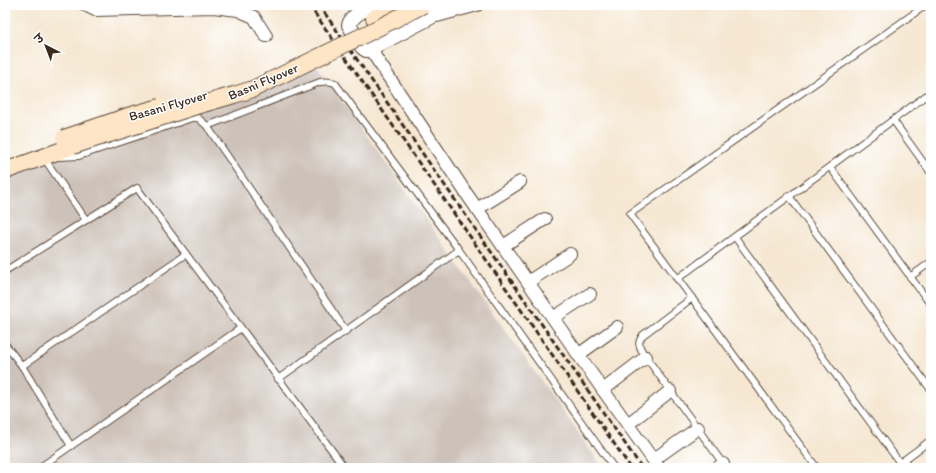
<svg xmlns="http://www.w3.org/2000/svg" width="936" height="473" viewBox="0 0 936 473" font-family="Itim,'Playpen Sans Deva',sans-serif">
  <rect width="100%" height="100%" fill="#fff"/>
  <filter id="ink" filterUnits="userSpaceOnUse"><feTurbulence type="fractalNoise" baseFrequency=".025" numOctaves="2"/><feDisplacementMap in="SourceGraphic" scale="8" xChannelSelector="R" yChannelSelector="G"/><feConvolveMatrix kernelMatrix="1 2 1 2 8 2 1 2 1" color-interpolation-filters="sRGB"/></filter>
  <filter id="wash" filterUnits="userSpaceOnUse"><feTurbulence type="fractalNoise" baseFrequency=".012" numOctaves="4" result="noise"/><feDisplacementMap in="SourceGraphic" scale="16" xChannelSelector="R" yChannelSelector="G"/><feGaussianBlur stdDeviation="0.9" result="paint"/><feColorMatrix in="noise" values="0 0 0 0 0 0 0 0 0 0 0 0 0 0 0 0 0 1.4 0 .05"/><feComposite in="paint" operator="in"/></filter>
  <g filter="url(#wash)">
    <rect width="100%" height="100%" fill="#f5e7d1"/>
    <path fill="#cdc2b9" d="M313,60L603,468H5V168Z"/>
  </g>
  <g filter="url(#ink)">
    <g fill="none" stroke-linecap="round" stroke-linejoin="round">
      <g stroke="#574639" stroke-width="8">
        <g id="service">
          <path d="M893,120L931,173"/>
          <path d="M207,126L320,82C326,81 330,81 335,83L459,250L278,379"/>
          <path d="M59,157L79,156L192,118H198L207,126L346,331"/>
          <path d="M44,158L86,220"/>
          <path d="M830,167L931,305"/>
          <path d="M789,196L931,390"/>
          <path d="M735,237L900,463"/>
          <path d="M459,250L614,468"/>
          <path d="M5,271L137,188L345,468"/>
          <path d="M910,277L931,262"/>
          <path d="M677,279L931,92"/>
          <path d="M692,298L643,335C637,343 639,345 643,353L724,465"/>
          <path d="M5,344L22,366L71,446"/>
          <path d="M22,366L186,254"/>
          <path d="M39,468L241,328"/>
          <path d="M817,468L630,214L926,5"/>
          <path d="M893,468L931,440"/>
        </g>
      </g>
      <g stroke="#574639" stroke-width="14">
        <g id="minor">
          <path d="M85,5L95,10L213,7L238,10L254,17L266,36"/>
          <path d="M437,16L477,5"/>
          <path d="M370,49L466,193L603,390L659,468"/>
          <path d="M477,209L520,182"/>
          <path d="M503,246L545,219"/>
          <path d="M528,282L570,254"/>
          <path d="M553,318L590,294"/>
          <path d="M578,355L617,327"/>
          <path d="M603,390L646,357"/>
          <path d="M628,424L670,391"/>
          <path d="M653,460L698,428"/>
          <path d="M717,468L723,464"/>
        </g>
      </g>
      <g stroke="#574639" stroke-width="16">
        <path id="tertiary" d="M374,5C365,10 352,14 349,25L362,47L366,50L370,49L378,45L431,17L450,5"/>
      </g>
      <g stroke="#574639" stroke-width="18">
        <g id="secondary">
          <path d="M374,18L400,5"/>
          <path d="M5,171L73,146"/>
        </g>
      </g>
      <use href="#service" stroke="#fff" stroke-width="6"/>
      <use href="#minor" stroke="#fff" stroke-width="12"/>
      <use href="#tertiary" stroke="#fff" stroke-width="14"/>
      <use href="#secondary" stroke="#fde5c5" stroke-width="16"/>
      <g stroke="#3b2a1e" stroke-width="3" stroke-dasharray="6 3" stroke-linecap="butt">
        <path d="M309,5L631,468"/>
        <path d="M319,5L642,468"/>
      </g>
      <g stroke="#574639" stroke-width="18" stroke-linecap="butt">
        <g id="secondary-bridge">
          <path d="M64,138L128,116L160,107"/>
          <path d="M73,146L203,104L234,95L253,89L366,34L423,5"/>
        </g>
      </g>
      <use href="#secondary-bridge" stroke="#fde5c5" stroke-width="16"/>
    </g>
  </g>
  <g text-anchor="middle" stroke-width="3" stroke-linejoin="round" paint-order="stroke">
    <g font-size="13" fill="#3b2a1e" stroke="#fff">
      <text transform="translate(263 81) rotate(-23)" y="5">Basni Flyover</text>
      <text transform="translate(168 105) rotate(-16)" y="5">Basani Flyover</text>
    </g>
  </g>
  <rect width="936" height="473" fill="none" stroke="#fff" stroke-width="20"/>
  <g transform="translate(46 46) rotate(318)" stroke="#ffffff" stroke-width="3" paint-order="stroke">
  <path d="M0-3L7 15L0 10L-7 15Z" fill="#3b2a1e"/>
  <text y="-6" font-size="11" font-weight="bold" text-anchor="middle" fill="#3b2a1e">उ</text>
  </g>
</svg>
